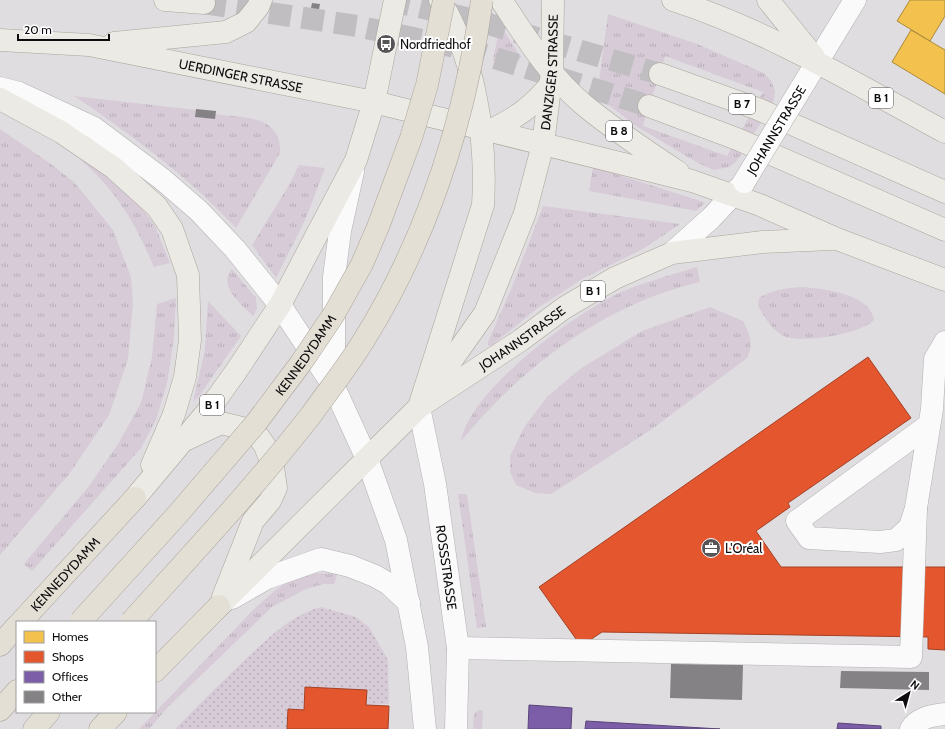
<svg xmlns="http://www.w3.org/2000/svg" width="945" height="729" viewBox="0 0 945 729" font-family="Cabin,sans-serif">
  <defs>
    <pattern id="grass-tufts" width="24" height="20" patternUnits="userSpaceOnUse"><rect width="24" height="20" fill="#d6cbd7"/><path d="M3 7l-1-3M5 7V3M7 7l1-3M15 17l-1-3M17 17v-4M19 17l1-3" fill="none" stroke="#b6adb7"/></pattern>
    <pattern id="garden-dots" width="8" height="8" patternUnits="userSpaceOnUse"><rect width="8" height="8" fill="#d6cbd7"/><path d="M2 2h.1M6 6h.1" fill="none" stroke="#b6adb7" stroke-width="1.8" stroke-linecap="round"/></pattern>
  </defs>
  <rect width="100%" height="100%" fill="#e0dde1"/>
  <g fill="url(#grass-tufts)" fill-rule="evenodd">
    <path d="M608,14L697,44L764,73L772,82L775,92L773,104L736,162L729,167L714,170L698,163L636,126L597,96ZM665,56L763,92L727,156L643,126Z"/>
    <path d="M500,25L521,57L510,72L502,71L493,60Z"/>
    <path d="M74,96L196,110L195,117L215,119V114C244,118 282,115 280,153L236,228C188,177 132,135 74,96Z"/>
    <path d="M0,129L51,164L75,183L113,230L131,277L133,303L128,359L109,415L70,473L0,555Z"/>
    <path d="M84,155L136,200L155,226L170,263L154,267L153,265C135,222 116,191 81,160Z"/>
    <path d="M299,165L325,168L306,218L276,278L252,245L289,185Z"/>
    <path d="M593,167L704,202L705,203L696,211L589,191Z"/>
    <path d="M543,206L680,224L643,249L582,279L561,293L539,307L491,346L488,345V342L512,287Z"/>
    <path d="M697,267L700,282C605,304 523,366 461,441C470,391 567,320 611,297C638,283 669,276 697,267Z"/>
    <path d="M232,269L256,298L257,309L253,316C241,304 217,285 232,269Z"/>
    <path d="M804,287C824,289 871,294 874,320C861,334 799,345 782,335C771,329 764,316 758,306L759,298C773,289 787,288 804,287Z"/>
    <path d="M176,298L174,338L167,383L156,420L141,448L32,571L24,564L89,486L118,444L141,403L152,357L157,304Z"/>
    <path d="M208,301L241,336L199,396L193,402L205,349Z"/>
    <path d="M710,307L743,321C750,335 754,343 747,358L652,429L551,494L535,493L516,485L510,472V456L525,426L547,397L580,369L642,331Z"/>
    <path d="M458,494H467L486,627L477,628Z"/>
    <path d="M314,573L337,574L334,584H323L306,589L272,607L167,708L149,729H139L255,608L277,589L294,578Z"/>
    <path d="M480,710H483L482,729H473L474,713Z"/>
  </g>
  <path fill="url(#garden-dots)" d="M321,607L356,617L369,627L388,660L389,704L366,705L367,690L305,687L304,710H288L287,729H175C200,704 224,679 250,655C272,635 292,615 321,607Z"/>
  <g fill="#f2c14e" stroke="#ad8a3a">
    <path d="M910,0H945V16L930,41L897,21Z"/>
    <path d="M911,30L945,50V94L892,62Z"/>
  </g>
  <g fill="#e4572e" stroke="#a44024">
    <path d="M868,357L911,418L788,503L790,507L756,531L781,567H945V650L928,649V637L602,632L581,646L539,587Z"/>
    <path d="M305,687L367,690L366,705L389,706L388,729H287L288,709L304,710Z"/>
  </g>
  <g fill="#7b5ea7" stroke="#5a4579">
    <path d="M529,705L572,708L571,729H528Z"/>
    <path d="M586,721L720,729H585Z"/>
    <path d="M838,723L881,726V729H837Z"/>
  </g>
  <g fill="#858285">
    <path d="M312,3L320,4L316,25L308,23Z"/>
    <path d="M196,109L216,111L215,119L195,117Z"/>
    <path d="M671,664L743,665L742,700L670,698Z"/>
    <path d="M841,671L929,672V690L840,688Z"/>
  </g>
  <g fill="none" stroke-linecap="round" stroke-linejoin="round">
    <g stroke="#c0bec1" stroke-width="22" stroke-dasharray="22 11" stroke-linecap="butt">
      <path d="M388,0L475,20L660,74"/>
      <path d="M204,3L357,26L469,50L649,106"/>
    </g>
    <g stroke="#b2b0b3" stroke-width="23">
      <g id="minor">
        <path d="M0,88L19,93L94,128L162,179L199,211L235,249L280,305L334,387L367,459L396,540L417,647L425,729"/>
        <path d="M800,90L855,0"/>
        <path d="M672,253L711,218L744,183"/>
        <path d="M334,387V277L340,231L353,172"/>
        <path id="s1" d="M419,407L435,484L458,648L456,729"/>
        <path d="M929,425L797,521L809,538L880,542L896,540L910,527L916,508L932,409L935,359L945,342"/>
        <path d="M232,598L267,578L321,559L350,566L375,576L389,584L409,603"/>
        <path d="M458,648L911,657L916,508"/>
        <path d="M911,729C918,718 933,715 945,714"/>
      </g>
    </g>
    <g stroke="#aaa49b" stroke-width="23">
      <g id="major">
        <path d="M165,0L204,3"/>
        <path d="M501,0C525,36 550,77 584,105C613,129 646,151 678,172"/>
        <path d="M673,0C769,31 856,84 945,132"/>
        <path d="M768,0L814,57"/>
        <path id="s2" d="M0,40L89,45L374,102L692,181L760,205L837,239L945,280"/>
        <path d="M114,43L226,32L246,22L258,7L261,0"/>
        <path d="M660,74L758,109L945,192"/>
        <path d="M0,99L61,132L114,168L157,207L172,229L188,275L190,340L185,377L174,414L152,465"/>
        <path d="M649,106L737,139L945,230"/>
        <path d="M491,130C516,118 532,107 550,85"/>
        <path id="s3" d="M432,388L485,313L525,213L543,144L552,72L553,0"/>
        <path id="s4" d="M419,407L521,340L564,308L615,278L672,253L763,242L831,239"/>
        <path d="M187,439L221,423L246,429L258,436L265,446L273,467L276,488L270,501L253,521L223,597"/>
        <path d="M135,498L207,412L237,370L280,305L356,160L374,102L395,0"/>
        <path d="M219,606L419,407L483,205C487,138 475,58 440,0"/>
      </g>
    </g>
    <g stroke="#aaa49b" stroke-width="23">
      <g id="highway">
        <path id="s5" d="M21,622L135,498"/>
        <path d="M0,645L17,626"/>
        <path d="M155,671L219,606"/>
        <path d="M0,710L17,691"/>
        <path d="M34,729L49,712"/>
        <path d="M100,729L116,712"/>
      </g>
    </g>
    <use href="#minor" stroke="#fafafa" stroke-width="22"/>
    <use href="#major" stroke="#eceae4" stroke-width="22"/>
    <use href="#highway" stroke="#e3dfd4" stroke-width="22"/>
    <g stroke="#b2b0b3" stroke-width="23" stroke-linecap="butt">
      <path id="minor-bridge" d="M744,182L800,90"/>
    </g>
    <g stroke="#aaa49b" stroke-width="23" stroke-linecap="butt">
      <g id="highway-bridge">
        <path id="s6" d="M80,622L177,515L256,423L301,363L334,314L362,264L378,227L411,138L427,85L444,0"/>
        <path d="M131,622C192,554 255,487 311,415C329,390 348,366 364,340C428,237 465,119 482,0"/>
      </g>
    </g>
    <use href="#minor-bridge" stroke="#fafafa" stroke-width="22"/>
    <use href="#highway-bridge" stroke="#e3dfd4" stroke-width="22"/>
  </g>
  <defs>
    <g id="bus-disc" transform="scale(1)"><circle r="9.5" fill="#575457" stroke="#fff"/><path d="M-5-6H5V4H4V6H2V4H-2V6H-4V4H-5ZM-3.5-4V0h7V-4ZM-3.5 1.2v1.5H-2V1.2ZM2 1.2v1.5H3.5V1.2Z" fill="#fff"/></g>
    <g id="office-disc" transform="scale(1)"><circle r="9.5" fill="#575457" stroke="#fff"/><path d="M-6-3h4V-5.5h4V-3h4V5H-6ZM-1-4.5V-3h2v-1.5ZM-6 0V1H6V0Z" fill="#fff"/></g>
  </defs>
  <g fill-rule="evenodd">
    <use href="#bus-disc" x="386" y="44"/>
    <use href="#office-disc" x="711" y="548"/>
  </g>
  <g text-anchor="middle" stroke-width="4" stroke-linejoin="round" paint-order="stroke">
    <g fill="#fff" stroke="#565456" stroke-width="1">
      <rect x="869" y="88" width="24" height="20" rx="3"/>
      <rect x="729" y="94" width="26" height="20" rx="3"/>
      <rect x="606" y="121" width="26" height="20" rx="3"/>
      <rect x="581" y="281" width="24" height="20" rx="3"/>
      <rect x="200" y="395" width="24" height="20" rx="3"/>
    </g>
    <g font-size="12" font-weight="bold" fill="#0d0b0d">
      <text x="881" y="102">B 1</text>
      <text x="742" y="108">B 7</text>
      <text x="619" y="135">B 8</text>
      <text x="593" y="295">B 1</text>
      <text x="212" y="409">B 1</text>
    </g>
    <g font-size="13" fill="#0d0b0d" stroke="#fff" text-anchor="start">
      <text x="400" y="49">Nordfriedhof</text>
      <text x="725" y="553">L'Oréal</text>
    </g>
    <g font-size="13" fill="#0d0b0d" stroke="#fff">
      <text dy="5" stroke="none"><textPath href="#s3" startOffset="343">DANZIGER STRASSE</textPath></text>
      <text dy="5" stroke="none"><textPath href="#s2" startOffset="244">UERDINGER STRASSE</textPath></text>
      <text transform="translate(776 130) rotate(-59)" y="5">JOHANNSTRASSE</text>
      <text dy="5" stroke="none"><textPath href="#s4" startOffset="124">JOHANNSTRASSE</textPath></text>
      <text dy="5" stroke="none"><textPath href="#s6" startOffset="350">KENNEDYDAMM</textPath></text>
      <text dy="5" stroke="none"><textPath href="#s1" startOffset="163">ROSSSTRASSE</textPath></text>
      <text dy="5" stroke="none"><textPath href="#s5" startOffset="65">KENNEDYDAMM</textPath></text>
    </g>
  </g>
  <rect x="16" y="621" width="140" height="92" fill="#ffffff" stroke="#9e9d9e"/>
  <rect x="24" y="631" width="20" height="12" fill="#f2c14e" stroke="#9e9d9e"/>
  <text x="52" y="641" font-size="12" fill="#0d0b0d">Homes</text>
  <rect x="24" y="651" width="20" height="12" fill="#e4572e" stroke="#9e9d9e"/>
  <text x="52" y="661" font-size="12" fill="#0d0b0d">Shops</text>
  <rect x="24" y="671" width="20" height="12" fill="#7b5ea7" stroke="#9e9d9e"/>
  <text x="52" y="681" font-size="12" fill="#0d0b0d">Offices</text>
  <rect x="24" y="691" width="20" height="12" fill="#858285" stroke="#9e9d9e"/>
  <text x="52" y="701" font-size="12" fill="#0d0b0d">Other</text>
  <g transform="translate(909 693) rotate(37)" stroke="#ffffff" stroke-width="3" paint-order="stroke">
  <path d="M0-3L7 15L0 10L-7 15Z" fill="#0d0b0d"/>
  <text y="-6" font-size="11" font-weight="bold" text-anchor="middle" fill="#0d0b0d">N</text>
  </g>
  <path d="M18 34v6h91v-6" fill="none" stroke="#0d0b0d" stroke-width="2"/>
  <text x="24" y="34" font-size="12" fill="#0d0b0d" stroke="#ffffff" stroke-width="3" paint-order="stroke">20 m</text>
</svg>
